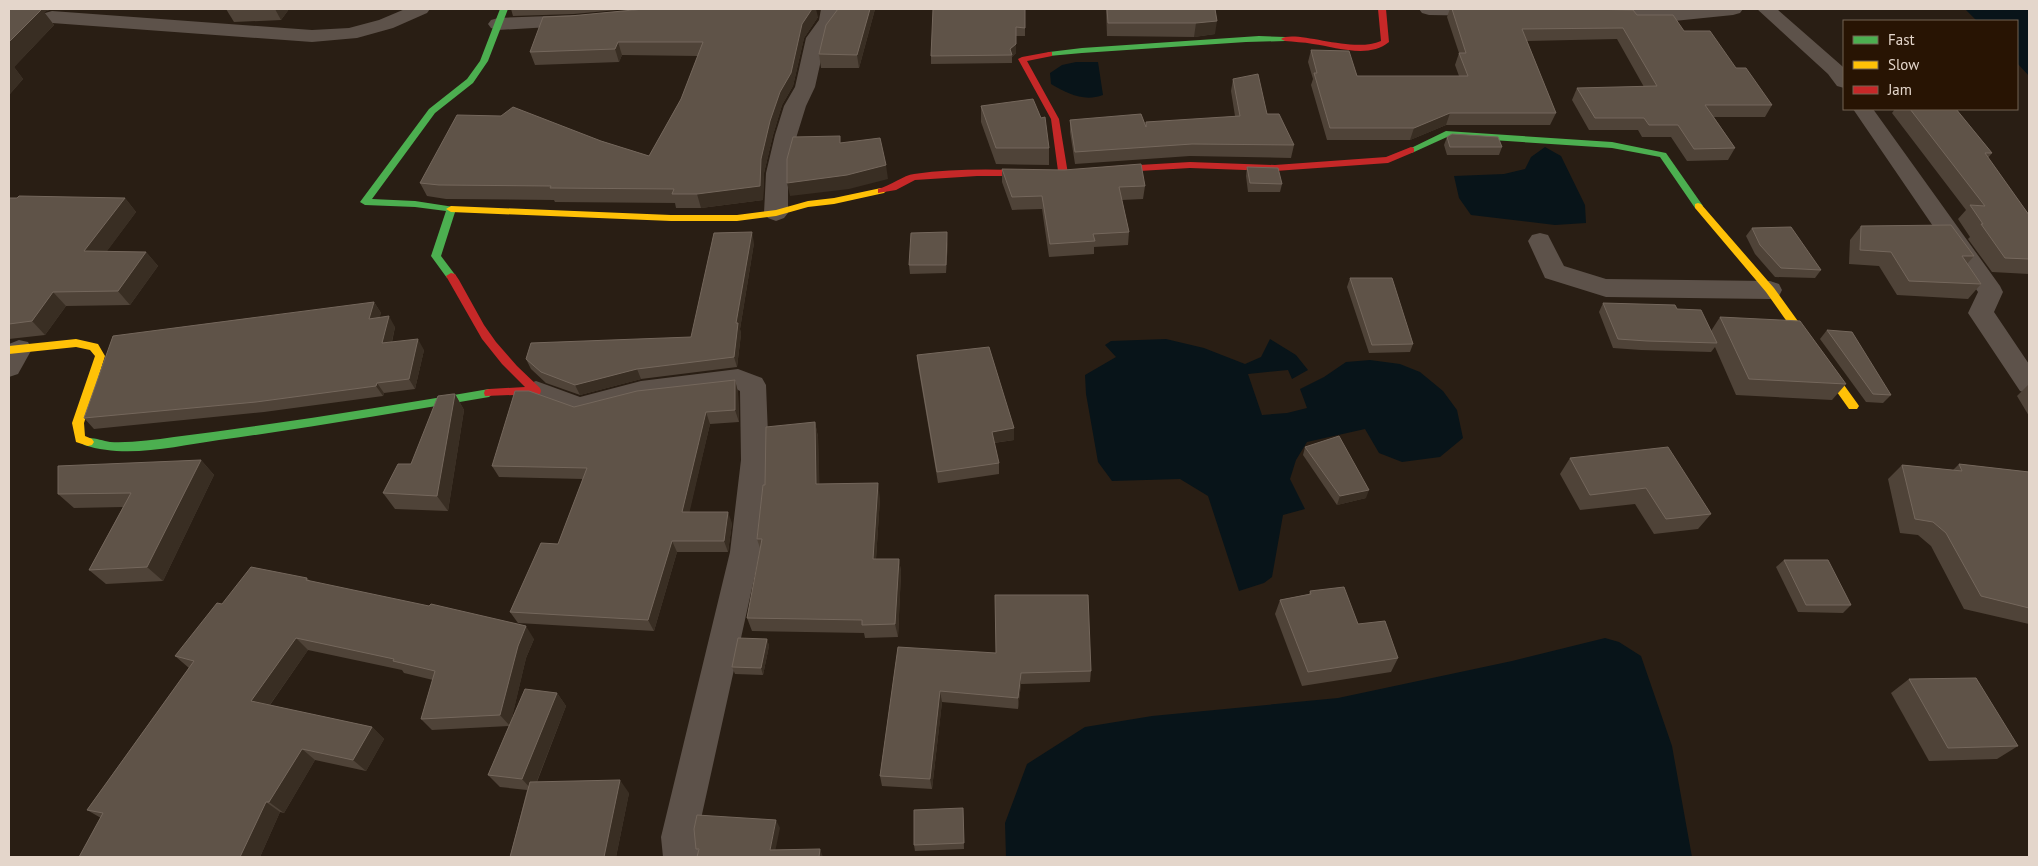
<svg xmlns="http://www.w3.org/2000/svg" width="2038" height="866" viewBox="0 0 2038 866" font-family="'PT Sans',sans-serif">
  <rect width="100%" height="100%" fill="#291e14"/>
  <g fill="#081419">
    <path d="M1965,9H2029V76L2017,63V21H1977Z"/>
    <path d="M1076,62H1098L1103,95C1084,102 1068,94 1051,84L1050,73L1062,65Z"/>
    <path d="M1545,147L1561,156L1585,205L1586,223L1555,225L1471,215L1459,198L1454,176L1504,174L1525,169L1531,157Z"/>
    <path d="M1166,339L1204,348L1245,364L1261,357L1270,339L1296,355L1308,370L1292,379L1288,370L1248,374L1262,415L1287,413L1307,408L1300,389L1324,377L1346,362L1370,360L1400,364L1420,372L1443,391L1457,410L1463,438L1440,457L1402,462L1379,453L1365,429L1307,442L1296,460L1290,479L1305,509L1283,515L1272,577L1264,583L1239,591L1208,496L1180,479L1112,481L1098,462L1086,394L1085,375L1116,357L1105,345L1111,341Z"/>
    <path d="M1605,638L1619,642L1641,656L1672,746L1692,857H1006L1005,823L1027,764L1085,727L1152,716L1338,698L1512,661Z"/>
  </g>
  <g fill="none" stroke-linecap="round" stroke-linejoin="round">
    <g fill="#5d524a" fill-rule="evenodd">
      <path d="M405,9H430L427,13L393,28L357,38L312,42L52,23L45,21L42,17L45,13L52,11L312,30L349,28L379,20Z"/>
      <path d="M821,9H840L839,20L826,38L815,87L806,106L797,135L788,173V213L784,218L776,221L768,218L764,213L766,173L775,135L784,106L795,87L806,38L819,20Z"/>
      <path d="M1419,9H1497L1498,10L1495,14L1488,16L1429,15L1422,13Z"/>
      <path d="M1591,9H1743L1740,13L1733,15L1674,21L1598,18L1591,16L1588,12Z"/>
      <path d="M1757,9H1777L1842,66L1844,68V88L1837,86L1828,74Z"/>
      <path d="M577,15L584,17L587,21L584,25L498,30L491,28L488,24L491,20L498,18Z"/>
      <path d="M1853,109H1873L2000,286L2003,292L1994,312L2029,364V394L2020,391L1968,313L1978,292Z"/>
      <path d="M1540,233L1548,235L1564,266L1606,279L1770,281L1779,284L1782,290L1779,296L1770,299L1606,297L1545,278L1528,241L1532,235Z"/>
      <path d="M19,340L28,342L32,349L18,374L9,377V344Z"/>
      <path d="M738,369L762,378L766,385L769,460L760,552L697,837L699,857H663L661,837L730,552L741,460L740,391L736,389L641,401L579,417L527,398L523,391L527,384L536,381L580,397L641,381Z"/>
    </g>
    <g fill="#4caf50" fill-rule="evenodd">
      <path d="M500,9H508L488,61L473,83L435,113L372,199L415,201L454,207L456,209L441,256L456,276L451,279L447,278L431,256L446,211L415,207L365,205L360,202L429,109L467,79L480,61Z"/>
      <path d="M1259,36L1285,37L1289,39L1285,41L1246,42L1082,53L1049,56L1045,54L1049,52L1082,48Z"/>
      <path d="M1446,131L1612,142L1666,153L1703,206L1698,209L1695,208L1660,157L1612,148L1447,137L1414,152L1411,153L1407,150Z"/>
      <path d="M489,389L494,393L489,397C399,412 309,428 219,440C176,446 127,459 84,445L82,442L84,439C91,436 102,441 110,442C131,443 153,440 174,437C279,424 384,407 489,389Z"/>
    </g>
    <g fill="#ffc107" fill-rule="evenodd">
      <path d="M881,188L886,191L884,193L834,204L808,207L776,216L737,221H671L451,212L446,209L451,206L671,215H737L776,210L808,201L834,198Z"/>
      <path d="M1698,203L1701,204L1774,288L1857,403L1859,406L1857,409H1849L1766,292L1695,208V204Z"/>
      <path d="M76,339L98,344L105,356L84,423L85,436L92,439L94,442L92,445L88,446L76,442L72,423L95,356L90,350L76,347L9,354V346Z"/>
    </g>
    <g fill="#c62828" fill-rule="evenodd">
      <path d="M1378,9H1386L1389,42C1369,59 1336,47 1313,44C1303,42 1294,42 1285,41L1281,39C1295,29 1352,54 1381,41Z"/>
      <path d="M1049,52H1052V56L1027,61L1059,119L1068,174L1066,176H977L915,180L896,190L878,193V189C890,186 904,175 914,174C961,167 1010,170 1058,171L1051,119L1018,59L1022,57Z"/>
      <path d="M1411,147L1414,148V152L1388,163L1275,171L1190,168L1105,173L1100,170L1105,167L1190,162L1275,165L1386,157Z"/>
      <path d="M451,273L455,274L459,280L484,325L496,342L517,366L540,388L541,391L540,394L485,396L484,393L485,390L489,389L525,387L502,364L482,339L446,276Z"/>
    </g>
  </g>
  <g fill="#4f4338">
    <path d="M9,9H69L68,10L52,9L44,12L54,25L14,67L23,79L9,95Z"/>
    <path d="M226,9H289L281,20L234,22Z"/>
    <path d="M511,9H628L574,14L513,16Z"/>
    <path d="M838,9H875L859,68H821L819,54Z"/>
    <path d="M1025,9V36H1016V53L1012,57V63L931,64V56Z"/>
    <path d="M1106,9H1215V34L1194,37L1107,36Z"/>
    <path d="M1450,9H1581L1637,15L1684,31L1736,68L1772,105L1765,117H1714L1735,148L1728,160L1687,161L1671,137H1642L1638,130H1589L1572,100L1577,88L1644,87L1617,39L1527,41L1556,113L1550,125H1446L1410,140H1327L1311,85L1313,79L1308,62L1311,50L1357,76H1459L1455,65L1459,53L1447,17Z"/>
    <path d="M570,16L818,17L804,38L793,86L782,105L773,135L764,173L763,200L701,208H676L675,203L555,202L554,200L446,199L427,196L420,183L601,141L649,156L681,99L698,56L622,55L619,62L535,65L530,52Z"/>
    <path d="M1233,79L1267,114L1294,145L1291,158L1190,156L1075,164L1070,132V120L1145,126L1235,116L1231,91Z"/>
    <path d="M981,106L1049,148V165L996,164L981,122Z"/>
    <path d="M1895,109H1956L1992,153L1988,158L2029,215V274L1992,272L1968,239L1970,237L1958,219L1966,210L1892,113Z"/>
    <path d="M1447,137L1502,147L1499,155H1447L1444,145Z"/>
    <path d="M1247,167L1282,184L1280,192H1248L1246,176Z"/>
    <path d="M1002,169L1145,186L1143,199L1122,200L1129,232L1128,245L1094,247V254L1049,257L1042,209L1012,210L1002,182Z"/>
    <path d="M9,198H125L136,212L106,252H146L158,266L130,305L66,306L45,335L9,339Z"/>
    <path d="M1861,226L1974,256L1967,264L1981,284L1968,299L1897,295L1879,266L1849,264L1850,240Z"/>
    <path d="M1752,228L1821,270L1815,278L1775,277L1755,254L1746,236Z"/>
    <path d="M948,241L946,273L910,274L909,265Z"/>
    <path d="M754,243L740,329L741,334L737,367L641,379L580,395L546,383L531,369L526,359L691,337Z"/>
    <path d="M1350,278L1413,344L1410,352L1369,353L1347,287Z"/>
    <path d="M374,302L381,313L379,318L395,327L392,342L424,350L415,389L384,393L383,396L264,412L94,429L84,418Z"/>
    <path d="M1603,303L1677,309L1711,331L1720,317L1846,384L1832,400L1736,395L1715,347L1711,352L1641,350L1613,348L1599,312Z"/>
    <path d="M1827,330L1891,395L1883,403L1866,402L1820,339Z"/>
    <path d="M917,355L1014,440L994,443L999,463V474L938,483L918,366Z"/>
    <path d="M735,380L738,392L739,422L710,424L689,512L732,523L728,552H677L654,631L518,623L510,612L558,544L583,479L499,477L492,466L574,407Z"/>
    <path d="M2029,384V416L2017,396Z"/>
    <path d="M455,394L464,410L448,511L395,509L383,493L411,464Z"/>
    <path d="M815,422L818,437L819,484L880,498L876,559H899L901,572L898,637L865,638L864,633L752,631L747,618L760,548L757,539L765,485Z"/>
    <path d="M1305,447L1366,498L1337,505L1303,455Z"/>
    <path d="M1570,458L1711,514L1698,529L1654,534L1635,504L1580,510L1560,474Z"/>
    <path d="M201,460L214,475L163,581L106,584L89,570L123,507L74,508L58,494Z"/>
    <path d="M1959,464L2029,472V624L1964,609L1931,546L1918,535L1900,533L1888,479L1902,465L1953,470Z"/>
    <path d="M1784,560L1851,605L1843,613L1798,612L1776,567Z"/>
    <path d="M307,578L310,581L534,639L526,658L511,721L557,693L566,706L537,782L629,793L616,857H510L527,790L500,787L488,775L509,726L432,730L421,719L433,680L404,673L402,670L308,650L270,705L372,727L384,739L366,771L315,760L284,813L280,812L260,857H79L101,818L87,810L189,668L175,656L222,604Z"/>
    <path d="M1310,591L1398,658L1391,672L1302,686L1275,614L1280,600L1309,594Z"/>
    <path d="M767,639L769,646L763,675L735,674L732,667Z"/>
    <path d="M898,647L1091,671L1090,682L1021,684L1018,709L942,702L932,789L882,786L880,776Z"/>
    <path d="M1909,679L2018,746L1997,759L1929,761L1891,693Z"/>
    <path d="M963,808L964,849L915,851L914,845Z"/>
  </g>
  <g fill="#392e23">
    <path d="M34,9H52L44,12L54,25L14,67L23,79L9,95V42Z"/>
    <path d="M275,9H289L281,20Z"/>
    <path d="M812,9H816L818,17L804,38L793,86L782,105L773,135L764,173L763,200L701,208L697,194L761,159L770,121L802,24Z"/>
    <path d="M870,9H875L859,68L857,55Z"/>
    <path d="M1217,21L1215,34L1194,37L1196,23Z"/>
    <path d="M618,42L622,55L619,62L615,49Z"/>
    <path d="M1016,44V53L1012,57L1010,49Z"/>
    <path d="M1450,113L1446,125L1410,140L1414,128Z"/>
    <path d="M886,165L888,179L849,189L790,196L787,183Z"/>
    <path d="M125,198L136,212L96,266L84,251Z"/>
    <path d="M752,232L754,243L740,329L741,334L737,367L734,357L736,323Z"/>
    <path d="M947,232L948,241L946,273V265Z"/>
    <path d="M146,252L158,266L130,305L118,291Z"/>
    <path d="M53,292L66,306L45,335L32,321Z"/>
    <path d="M374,302L381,313L376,330L369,319Z"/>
    <path d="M389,316L395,327L389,354L382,343Z"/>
    <path d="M418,339L424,350L415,389L409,379Z"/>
    <path d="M637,369L641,379L580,395L575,385Z"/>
    <path d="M735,380L738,392L739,422L735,410Z"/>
    <path d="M377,383L384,393L383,396L376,386Z"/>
    <path d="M455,394L464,410L448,511L437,496Z"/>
    <path d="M706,412L710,424L687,523L682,512Z"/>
    <path d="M815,422L818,437L820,499L816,484Z"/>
    <path d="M1014,428V440L992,443V432Z"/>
    <path d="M201,460L214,475L163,581L147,567Z"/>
    <path d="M878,483L880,498L875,573L873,559Z"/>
    <path d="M1369,490L1366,498L1337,505L1340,496Z"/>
    <path d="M728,512L732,523L728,552L724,541Z"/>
    <path d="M672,541L677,552L654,631L648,620Z"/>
    <path d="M899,559L901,572L898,637L895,624Z"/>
    <path d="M526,626L534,639L526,658L510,726L500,715L518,646Z"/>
    <path d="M296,638L308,650L264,713L251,701Z"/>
    <path d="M767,639L769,646L763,675L761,668Z"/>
    <path d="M1021,673V684L1018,709V698Z"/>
    <path d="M940,691L942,702L932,789L930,779Z"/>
    <path d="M557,693L566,706L533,791L522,779Z"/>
    <path d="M372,727L384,739L366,771L353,760Z"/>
    <path d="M302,749L315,760L284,813L269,802Z"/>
    <path d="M620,780L629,793L616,857H604Z"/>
    <path d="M266,802L280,812L260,857H240Z"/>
    <path d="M776,820L780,828L774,857L770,850Z"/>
    <path d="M820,849L823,857H819Z"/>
  </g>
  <g fill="#5f5348" stroke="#74675c">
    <path d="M9,9H42L9,42Z"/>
    <path d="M644,9H812L802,24L791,73L780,92L770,121L761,159L760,186L697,194H672L674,189L550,188L551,186L439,185L420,183L457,115L501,116L513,107L601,141L649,156L681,99L703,42H618L615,49L530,52L543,17L570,16Z"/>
    <path d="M838,9H870L857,55L819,54L826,25Z"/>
    <path d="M933,9H1025V28L1016,27V44L1010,49L1012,55L931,56Z"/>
    <path d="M1107,9H1215L1217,21L1196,23H1108Z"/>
    <path d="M1452,9H1581L1633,10L1637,15H1673L1684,31H1710L1736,68H1746L1772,105H1705L1735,148L1694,149L1678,125H1649L1644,118H1595L1577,88L1657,86L1623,28L1522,29L1556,113H1450L1414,128H1330L1314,73H1317L1311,50L1349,51L1357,76H1468L1459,53H1466Z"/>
    <path d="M1258,74L1267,114H1279L1294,145L1192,144L1075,152L1070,120L1141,114L1146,127V122L1240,116L1233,79Z"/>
    <path d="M1033,99L1041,118L1045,117L1049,148H996L981,106Z"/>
    <path d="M1910,109H1956L1992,153H1985L2029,215V259L2005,258L1981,224H1983L1970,205L1985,206Z"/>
    <path d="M1452,134L1498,137L1502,147H1450L1447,137Z"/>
    <path d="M840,136V143L880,138L886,165L847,175L787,183V159L793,137Z"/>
    <path d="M1141,164L1145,186L1119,187L1129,232L1093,234L1095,241L1050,244L1042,196L1012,197L1002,169L1064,170Z"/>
    <path d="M1247,167L1278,168L1282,184L1250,183Z"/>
    <path d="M19,196L125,198L84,251L146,252L118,291L53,292L32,321L9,324V198H17Z"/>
    <path d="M1951,225L1974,256H1962L1981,284L1909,281L1891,252L1860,250L1861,226Z"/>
    <path d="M1791,227L1821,270L1781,268L1760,245L1752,228Z"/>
    <path d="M752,232L736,323H738L734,357L637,369L575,385L541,372L526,359L531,343L691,337L714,233Z"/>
    <path d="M947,232L946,265H909L911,233Z"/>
    <path d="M1350,278H1392L1413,344L1372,345Z"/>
    <path d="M374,302L369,319L389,316L382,343L418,339L409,379L377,383L376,386L256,402L84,418L113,336Z"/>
    <path d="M1603,303L1675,305L1677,309L1701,310L1717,343L1647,341L1618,339Z"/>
    <path d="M1720,317L1800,321L1846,384L1749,379Z"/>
    <path d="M1827,330L1852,332L1891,395L1873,394Z"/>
    <path d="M989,347L1014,428L992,432L999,463L937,472L917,355Z"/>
    <path d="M735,380V410L706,412L682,512H728L724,541H672L648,620L510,612L541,543L558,544L587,468L492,466L515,391H529L574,407L637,391Z"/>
    <path d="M453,394H455L437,496L383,493L398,464H411L438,396Z"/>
    <path d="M815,422L816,484L878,483L873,559H899L895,624L862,625V620L747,618L762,539H757L763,485H765L766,427Z"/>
    <path d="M1339,436L1369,490L1340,496L1305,447Z"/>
    <path d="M1668,447L1711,514L1666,519L1646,488L1590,495L1570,458Z"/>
    <path d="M201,460L147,567L89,570L131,493L58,494V466Z"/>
    <path d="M1959,464L2029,472V608L1981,596L1946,533L1933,522L1915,519L1902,465L1962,471Z"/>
    <path d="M1784,560H1828L1851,605H1806Z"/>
    <path d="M251,567L307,578L306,580L429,606L431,604L526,626L518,646L500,715L421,719L435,671L393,661L394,659L296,638L251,701L372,727L353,760L302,749L269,802H266L240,857H79L103,813L87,810L194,661L175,656L217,603L222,604Z"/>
    <path d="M1344,587L1358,624L1385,621L1398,658L1308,672L1280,600L1311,594L1310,591Z"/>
    <path d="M995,595H1088L1091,671L1021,673L1018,698L940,691L930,779L880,776L898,647L996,653Z"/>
    <path d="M738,638L767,639L761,668L732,667Z"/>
    <path d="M1976,678L2018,746L1948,748L1909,679Z"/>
    <path d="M525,689L557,693L522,779L488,775Z"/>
    <path d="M620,780L604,857H510L530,782Z"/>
    <path d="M963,808L964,843L914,845V810Z"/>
    <path d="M697,815L776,820L770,850L820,849L819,857H697L699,849H696L694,829Z"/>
  </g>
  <rect width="2038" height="866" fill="none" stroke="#e4d6cb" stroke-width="20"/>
  <rect x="1843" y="20" width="175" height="90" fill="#281403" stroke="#736253"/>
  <rect x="1853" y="36" width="25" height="8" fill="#4caf50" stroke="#736253"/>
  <text x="1888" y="45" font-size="15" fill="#e4d6cb">Fast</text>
  <rect x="1853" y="61" width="25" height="8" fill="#ffc107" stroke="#736253"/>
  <text x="1888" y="70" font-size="15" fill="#e4d6cb">Slow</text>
  <rect x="1853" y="86" width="25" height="8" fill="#c62828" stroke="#736253"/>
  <text x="1888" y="95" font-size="15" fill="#e4d6cb">Jam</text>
</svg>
